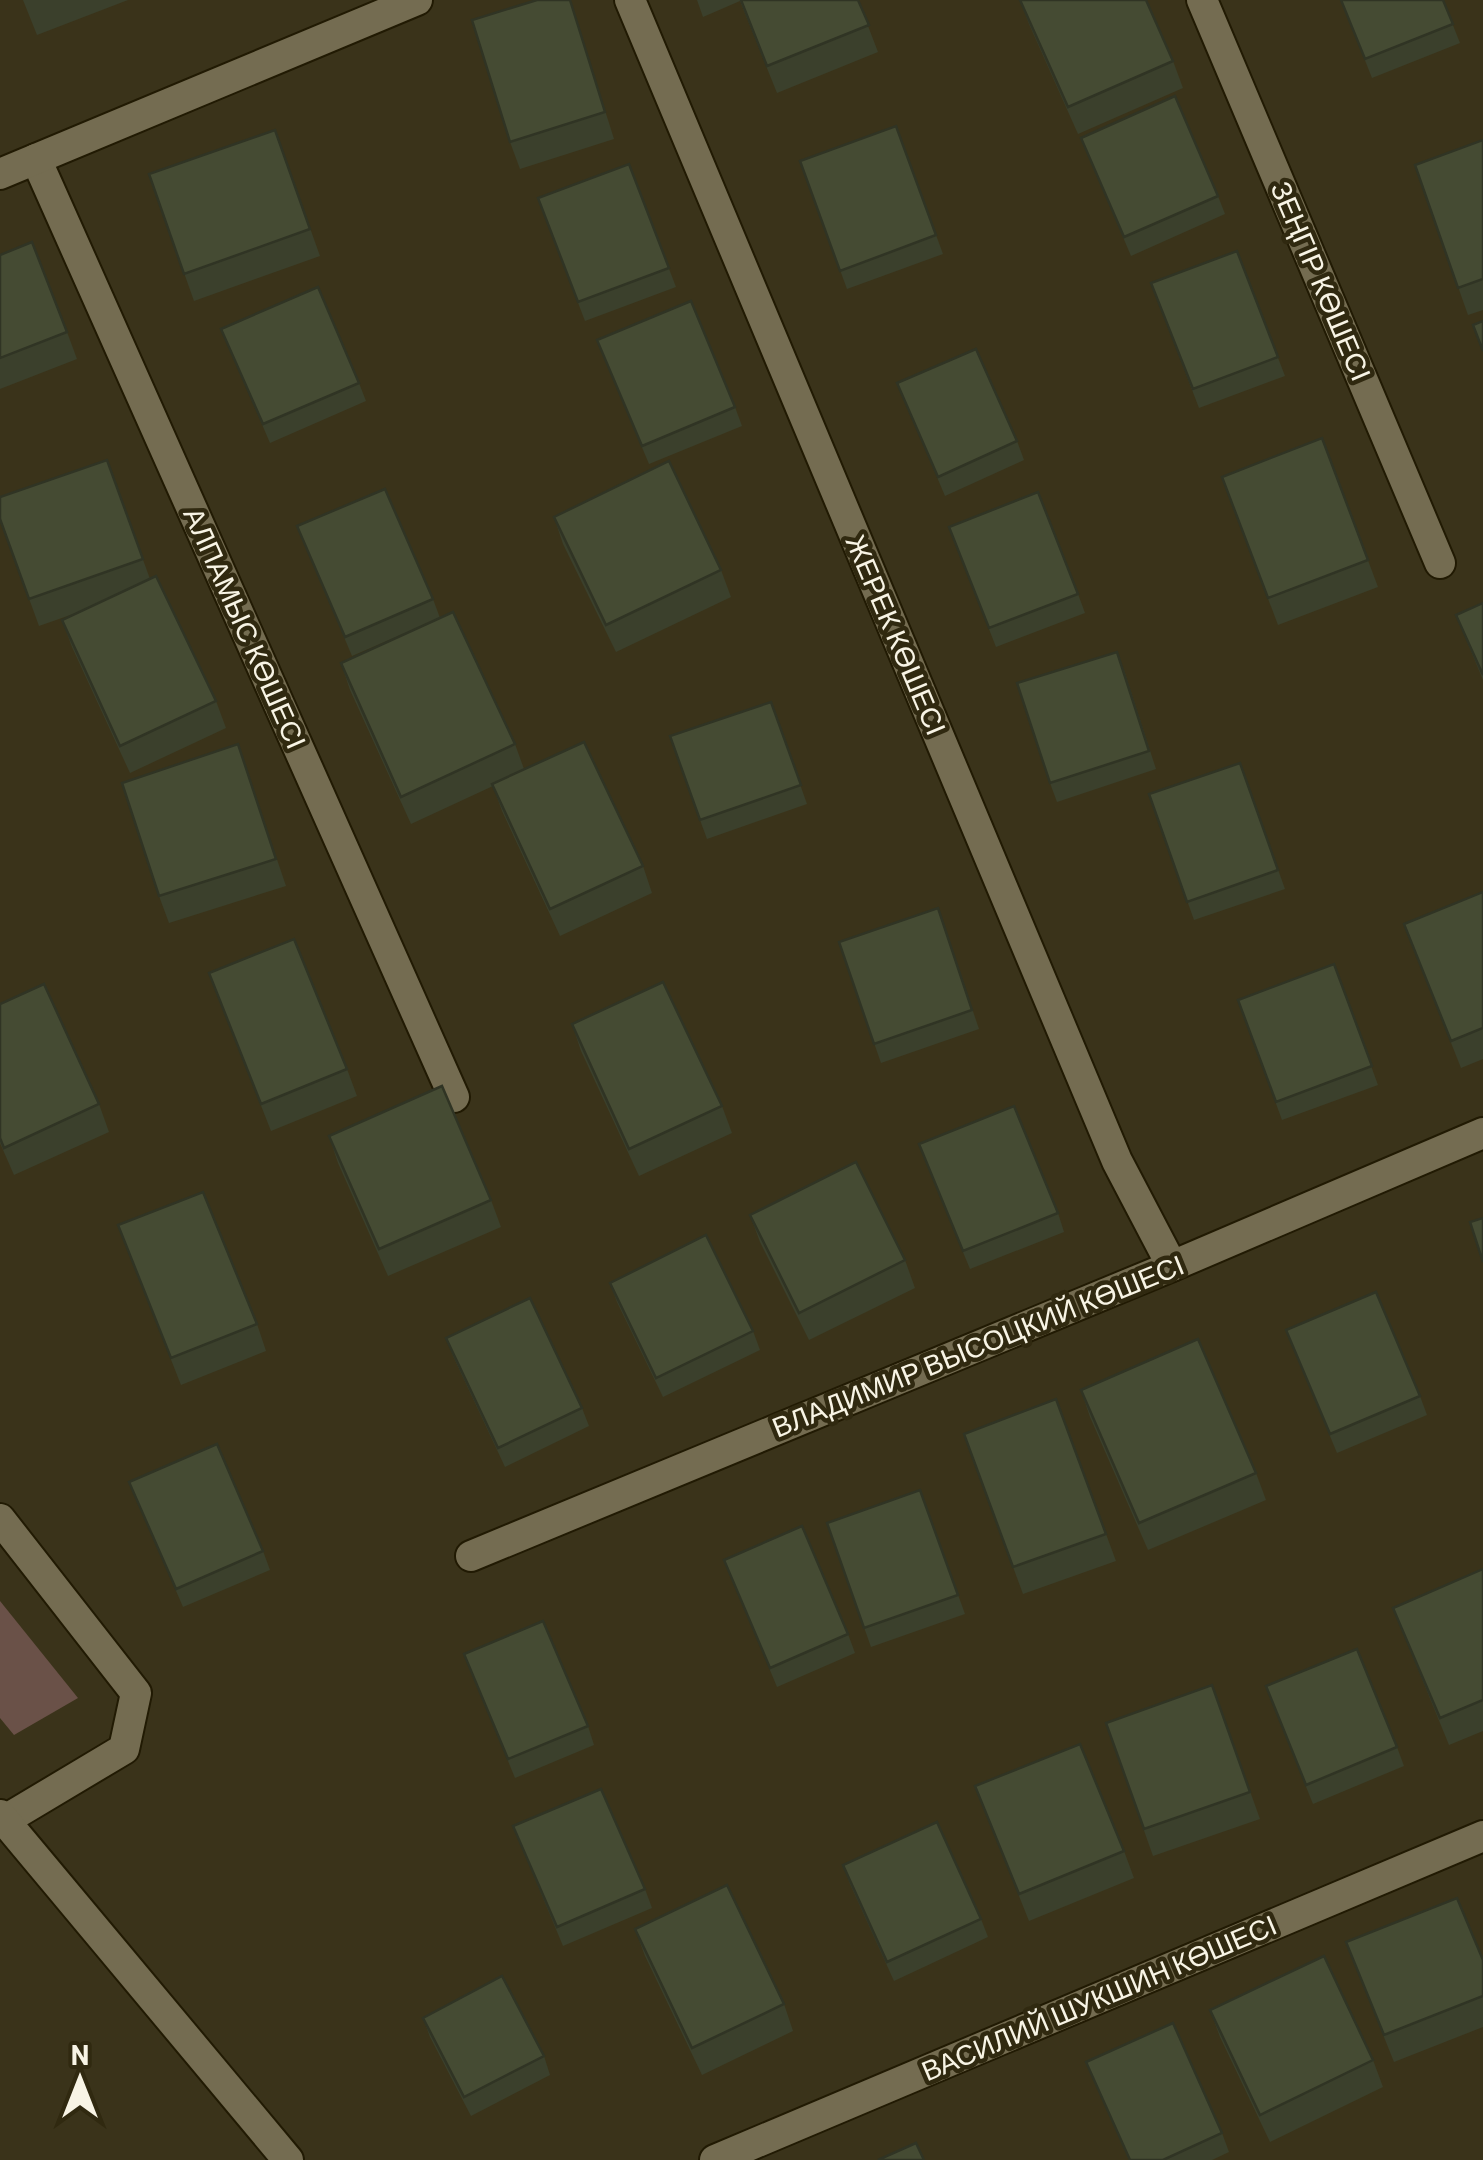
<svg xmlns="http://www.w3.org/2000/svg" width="1483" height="2160" viewBox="0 0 1483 2160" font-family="Barlow,sans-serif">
  <rect width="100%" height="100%" fill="#3a331a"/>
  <path fill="#6a5148" d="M0,1601L78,1698L14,1735L0,1718Z"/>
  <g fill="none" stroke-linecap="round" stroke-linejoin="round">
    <g stroke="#211a03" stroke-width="34">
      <g id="minor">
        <path d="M630,0L1117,1161L1172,1266"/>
        <path d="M1202,0L1440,563"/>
        <path d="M36,159L454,1097"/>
        <path d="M0,174L417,0"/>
        <path d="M0,1519L136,1693L124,1749L0,1823"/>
        <path d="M471,1556L1172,1266L1483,1133"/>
        <path d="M0,1815L288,2160"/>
        <path d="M715,2160L1483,1836"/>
      </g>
    </g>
    <use href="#minor" stroke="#746c51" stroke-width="30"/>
  </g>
  <g fill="#3b402c">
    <path d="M23,0H128L37,35Z"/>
    <path d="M697,0H858L878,52L777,93L740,1L703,17Z"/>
    <path d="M1020,0L1173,61L1183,88L1078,134L1029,24Z"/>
    <path d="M1341,0H1443L1460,43L1372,78Z"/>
    <path d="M576,18L614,139L520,169L510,142Z"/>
    <path d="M896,126L943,254L847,289L800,161Z"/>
    <path d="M275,130L320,256L194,301L149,174Z"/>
    <path d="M1081,138L1218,196L1225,214L1131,256Z"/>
    <path d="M1483,140V310L1468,315L1415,165Z"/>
    <path d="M629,164L676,287L585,321L538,198Z"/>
    <path d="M1237,251L1285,376L1199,408L1151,283Z"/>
    <path d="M0,255L67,332L77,359L0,389Z"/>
    <path d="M221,329L359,383L366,401L270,443Z"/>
    <path d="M597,340L735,407L742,426L649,464Z"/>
    <path d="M897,383L1017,441L1024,460L945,496Z"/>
    <path d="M1322,438L1378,587L1278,625L1222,477Z"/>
    <path d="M107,460L150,579L216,701L226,728L130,773L72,647L62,620L79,612L39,626L0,519Z"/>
    <path d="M554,517L721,570L731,597L616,652L563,544Z"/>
    <path d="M297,526L433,599L440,618L352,656Z"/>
    <path d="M949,527L1078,594L1085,613L996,647Z"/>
    <path d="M1483,603V680L1456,615Z"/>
    <path d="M341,663L515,744L524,769L643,866L652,893L560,936L502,811L493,786L411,824L350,690Z"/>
    <path d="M1124,670L1156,769L1057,802L1050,783Z"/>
    <path d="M771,702L807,804L707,839L700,820Z"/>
    <path d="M1240,763L1285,889L1194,920L1149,794Z"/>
    <path d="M247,771L286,886L169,923L159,896Z"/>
    <path d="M1483,892V1059L1461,1068L1404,924Z"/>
    <path d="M938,908L979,1029L881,1063L839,942Z"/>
    <path d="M1334,964L1378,1085L1282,1120L1238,1000Z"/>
    <path d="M209,973L347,1069L357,1096L271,1131Z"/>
    <path d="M0,1004L99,1104L109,1132L14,1175L0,1143Z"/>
    <path d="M572,1024L722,1106L732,1133L639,1176L581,1051Z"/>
    <path d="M329,1136L491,1200L501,1227L388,1276L338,1163Z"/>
    <path d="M926,1163L1058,1213L1064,1232L970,1269Z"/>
    <path d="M750,1215L905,1260L915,1288L809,1340L760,1242Z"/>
    <path d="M118,1225L257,1324L266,1351L181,1385Z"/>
    <path d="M610,1283L753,1331L760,1350L663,1397L617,1302Z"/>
    <path d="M1286,1330L1420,1396L1427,1415L1337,1453Z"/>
    <path d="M446,1338L582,1408L589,1426L505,1467L453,1356Z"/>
    <path d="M1081,1390L1256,1473L1266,1500L1148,1550L1090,1417Z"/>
    <path d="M1056,1399L1116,1561L1023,1594L964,1434Z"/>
    <path d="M129,1482L263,1551L270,1570L183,1607Z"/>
    <path d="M920,1490L965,1614L871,1647L827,1523Z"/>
    <path d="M724,1560L848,1634L855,1653L777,1687Z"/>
    <path d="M1483,1569V1731L1449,1745L1393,1608Z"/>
    <path d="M464,1654L588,1726L594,1745L515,1778Z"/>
    <path d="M1212,1685L1260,1819L1153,1856L1106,1723Z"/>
    <path d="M1273,1705L1397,1747L1404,1766L1313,1804Z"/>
    <path d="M975,1786L1124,1851L1134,1878L1029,1921Z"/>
    <path d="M513,1826L645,1889L652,1908L563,1946Z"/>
    <path d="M843,1865L981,1919L988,1937L894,1981L850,1884Z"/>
    <path d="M635,1929L784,2004L793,2031L702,2075L645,1956Z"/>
    <path d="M1346,1942L1483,1960V2027L1394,2062Z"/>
    <path d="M1210,2010L1373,2060L1383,2087L1270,2142L1220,2037Z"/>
    <path d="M423,2018L544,2056L550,2075L471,2116L430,2037Z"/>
    <path d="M1086,2062L1222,2133L1229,2152L1212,2160H1129Z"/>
  </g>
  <g fill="#454b33" stroke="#303424" stroke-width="2.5">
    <path d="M537,0H570L605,112L510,142L472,20Z"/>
    <path d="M741,0H858L869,25L767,66Z"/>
    <path d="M1020,0H1146L1173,61L1068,107Z"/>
    <path d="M1341,0H1443L1453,24L1365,59Z"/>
    <path d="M1175,96L1218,196L1124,237L1081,138Z"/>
    <path d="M896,126L936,235L840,271L800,161Z"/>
    <path d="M275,130L310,229L184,274L149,174Z"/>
    <path d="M1483,140V279L1458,288L1415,165Z"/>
    <path d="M629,164L669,268L578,302L538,198Z"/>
    <path d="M32,242L67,332L0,358V255Z"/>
    <path d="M1237,251L1278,357L1193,389L1151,283Z"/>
    <path d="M318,287L359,383L263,424L221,329Z"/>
    <path d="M691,301L735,407L642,446L597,340Z"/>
    <path d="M1483,321V351L1473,325Z"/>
    <path d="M976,349L1017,441L938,477L897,383Z"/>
    <path d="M1322,438L1368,560L1268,598L1222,477Z"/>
    <path d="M107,460L143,559L29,599L0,519V497Z"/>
    <path d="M669,461L721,570L606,625L554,517Z"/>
    <path d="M385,489L433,599L345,637L297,526Z"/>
    <path d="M1038,492L1078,594L989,628L949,527Z"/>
    <path d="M156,576L216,701L120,746L62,620Z"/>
    <path d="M1483,603V675L1456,615Z"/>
    <path d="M453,612L515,744L401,797L341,663Z"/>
    <path d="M1117,652L1149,751L1050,783L1017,683Z"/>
    <path d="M771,702L801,785L700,820L670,736Z"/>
    <path d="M584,742L643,866L550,909L492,784Z"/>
    <path d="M238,744L276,859L159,896L122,783Z"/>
    <path d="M1240,763L1278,870L1187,902L1149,794Z"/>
    <path d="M1483,892V1028L1451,1041L1404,924Z"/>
    <path d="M938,908L972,1010L874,1044L839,942Z"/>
    <path d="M294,939L347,1069L261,1104L209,973Z"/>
    <path d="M1334,964L1372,1066L1276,1102L1238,1000Z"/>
    <path d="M663,982L722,1106L629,1149L572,1024Z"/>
    <path d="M44,984L99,1104L4,1148L0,1138V1004Z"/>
    <path d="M442,1086L491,1200L379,1249L329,1136Z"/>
    <path d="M1014,1106L1058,1213L963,1251L919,1144Z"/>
    <path d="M856,1162L905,1260L799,1313L750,1215Z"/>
    <path d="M203,1192L257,1324L171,1358L118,1225Z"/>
    <path d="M1483,1218V1262L1470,1222Z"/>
    <path d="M706,1235L753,1331L656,1378L610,1283Z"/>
    <path d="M1376,1292L1420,1396L1330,1434L1286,1330Z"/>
    <path d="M530,1298L582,1408L498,1448L446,1338Z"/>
    <path d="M1198,1339L1256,1473L1139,1523L1081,1390Z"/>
    <path d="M1056,1399L1106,1534L1013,1567L964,1434Z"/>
    <path d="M217,1444L263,1551L176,1589L129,1482Z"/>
    <path d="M920,1490L958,1595L864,1628L827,1523Z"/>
    <path d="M802,1526L848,1634L770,1668L724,1560Z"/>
    <path d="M1483,1569V1700L1440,1718L1393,1608Z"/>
    <path d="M543,1621L588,1726L508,1759L464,1654Z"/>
    <path d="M1357,1649L1397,1747L1306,1785L1266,1686Z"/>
    <path d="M1212,1685L1250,1792L1144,1829L1106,1723Z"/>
    <path d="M1080,1744L1124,1851L1019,1894L975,1786Z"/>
    <path d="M601,1789L645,1889L557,1927L513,1826Z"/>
    <path d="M937,1822L981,1919L887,1962L843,1865Z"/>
    <path d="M727,1885L784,2004L692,2048L635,1929Z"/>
    <path d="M1457,1898L1483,1960V1996L1384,2035L1346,1942Z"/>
    <path d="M1324,1956L1373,2060L1260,2115L1210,2010Z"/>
    <path d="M502,1976L544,2056L464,2097L423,2018Z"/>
    <path d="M1173,2023L1222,2133L1163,2160H1130L1086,2062Z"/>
    <path d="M916,2143L924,2160H878Z"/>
  </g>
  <g text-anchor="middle" stroke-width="9" stroke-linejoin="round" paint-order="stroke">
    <g font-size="28" fill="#f8f4e5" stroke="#302910">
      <text transform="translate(1321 281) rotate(67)" y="10">ЗЕҢГІР КӨШЕСІ</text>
      <text transform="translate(245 628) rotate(66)" y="10">АЛПАМЫС КӨШЕСІ</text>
      <text transform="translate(896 635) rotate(67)" y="10">ЖЕРЕК КӨШЕСІ</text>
      <text transform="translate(978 1346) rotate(-22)" y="10">ВЛАДИМИР ВЫСОЦКИЙ КӨШЕСІ</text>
      <text transform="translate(1099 1998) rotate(-23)" y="10">ВАСИЛИЙ ШУКШИН КӨШЕСІ</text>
    </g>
  </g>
  <g transform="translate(80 2080)" stroke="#302910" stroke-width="8" paint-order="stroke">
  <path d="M0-8L18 38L0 25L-18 38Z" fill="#f8f4e5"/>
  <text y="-15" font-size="28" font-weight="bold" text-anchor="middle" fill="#f8f4e5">N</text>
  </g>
</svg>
